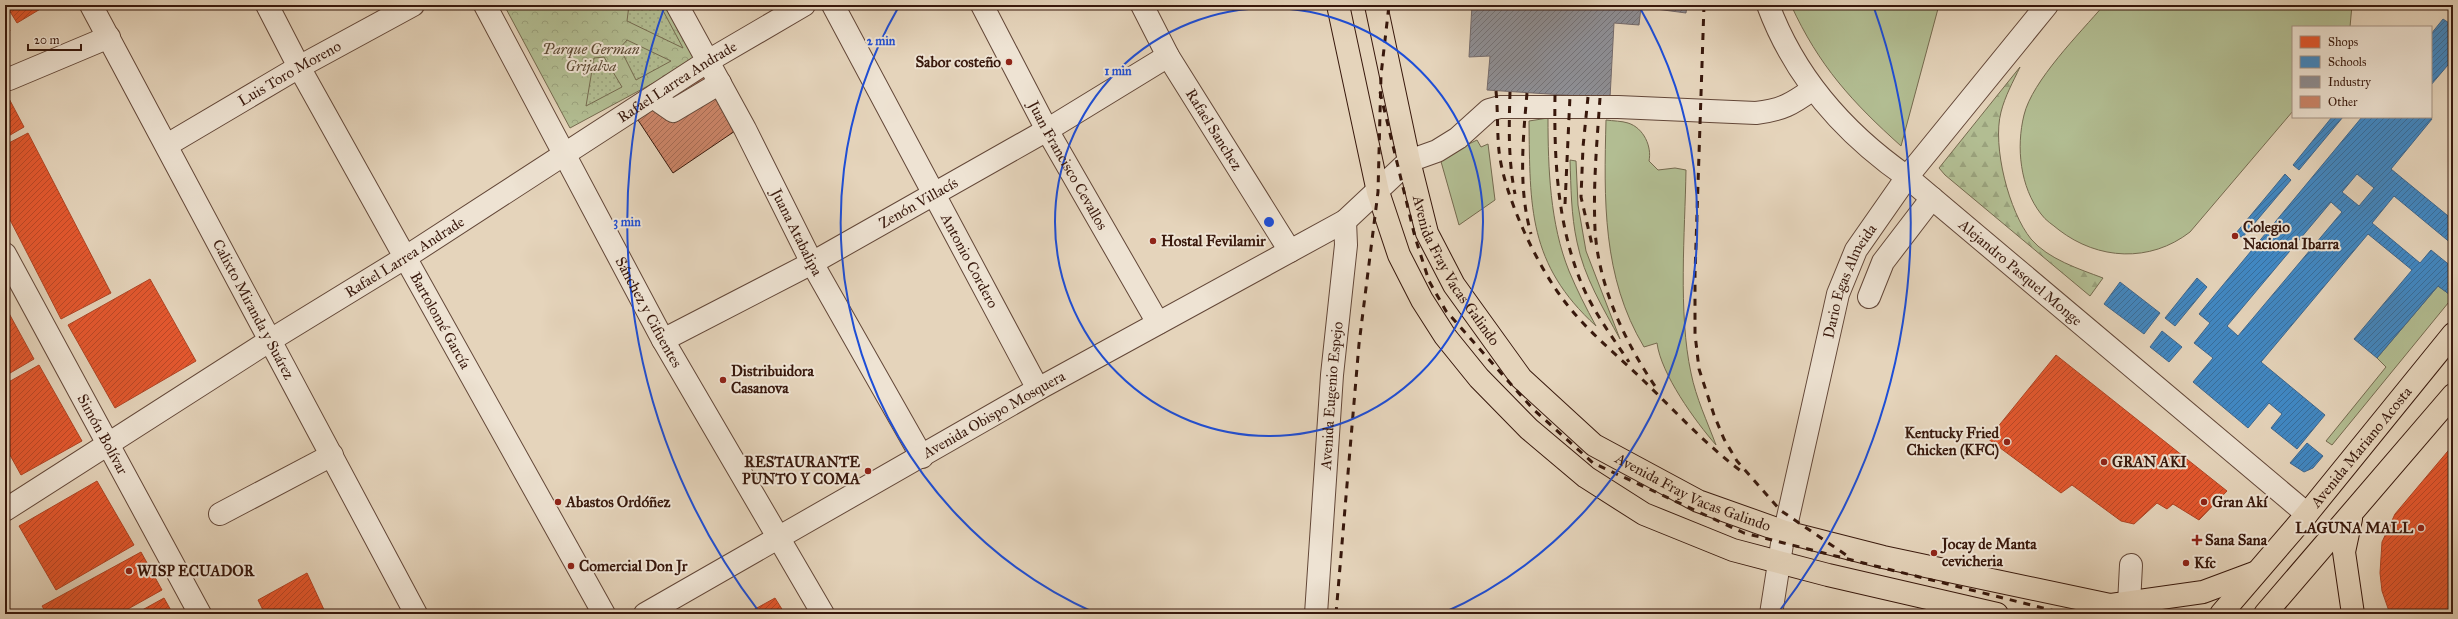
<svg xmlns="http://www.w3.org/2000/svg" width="2458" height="619" viewBox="0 0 2458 619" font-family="'IM FELL Great Primer',serif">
  <defs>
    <pattern id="forest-firs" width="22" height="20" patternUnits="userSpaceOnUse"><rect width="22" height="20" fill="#b2bd92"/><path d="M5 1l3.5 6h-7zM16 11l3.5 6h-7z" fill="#9aa27d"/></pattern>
    <pattern id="park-crowns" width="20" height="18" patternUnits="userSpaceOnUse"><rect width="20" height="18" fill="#b2bd92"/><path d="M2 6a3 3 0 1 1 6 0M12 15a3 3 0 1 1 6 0" fill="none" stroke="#9aa27d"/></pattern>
    <pattern id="garden-dots" width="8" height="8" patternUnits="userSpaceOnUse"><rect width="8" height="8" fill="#b2bd92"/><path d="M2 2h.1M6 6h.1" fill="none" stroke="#9aa27d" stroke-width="1.8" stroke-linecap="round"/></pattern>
    <pattern id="shops-hatch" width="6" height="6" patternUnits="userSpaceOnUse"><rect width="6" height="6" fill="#e4572e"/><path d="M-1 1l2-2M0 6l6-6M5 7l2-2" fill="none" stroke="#ba4726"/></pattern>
    <pattern id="schools-hatch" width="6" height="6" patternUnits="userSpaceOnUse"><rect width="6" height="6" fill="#3f88c5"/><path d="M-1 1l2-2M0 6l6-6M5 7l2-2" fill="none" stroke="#366e9e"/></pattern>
    <pattern id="industry-hatch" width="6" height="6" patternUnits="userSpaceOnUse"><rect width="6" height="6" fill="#8d8d92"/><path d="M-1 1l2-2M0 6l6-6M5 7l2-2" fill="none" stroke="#747276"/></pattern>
    <pattern id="building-hatch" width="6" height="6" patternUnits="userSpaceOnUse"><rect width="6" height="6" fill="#cc8569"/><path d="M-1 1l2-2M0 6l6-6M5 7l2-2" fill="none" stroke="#a76c55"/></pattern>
  </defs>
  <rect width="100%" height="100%" fill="#e5d4bb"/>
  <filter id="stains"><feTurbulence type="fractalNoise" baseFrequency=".005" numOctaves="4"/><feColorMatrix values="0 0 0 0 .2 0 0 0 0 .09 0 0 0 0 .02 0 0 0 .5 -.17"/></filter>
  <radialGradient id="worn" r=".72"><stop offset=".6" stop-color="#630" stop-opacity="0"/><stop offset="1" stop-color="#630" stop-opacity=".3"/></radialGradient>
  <g fill="#b2bd92" stroke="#756a4f">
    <path d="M1791,5H1939L1901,146C1852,102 1819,66 1791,5Z"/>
    <path d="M2104,5H2352L2350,27H2293V111L2190,232C2150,263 2098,260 2059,230C2052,224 2046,221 2041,214C2020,187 2016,147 2024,115C2032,81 2080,33 2104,5Z"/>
    <path d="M1548,118C1548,168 1550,224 1569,271C1577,290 1586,308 1596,326C1528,264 1530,207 1529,121Z"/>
    <path d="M1606,120C1613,121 1622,121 1628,123C1644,128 1652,147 1649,161L1658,170L1675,168L1686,170C1685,232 1678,313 1691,373C1696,398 1707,421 1716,445C1695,421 1661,374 1657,343L1644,347C1602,277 1604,199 1606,120Z"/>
    <path d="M1477,140L1481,147L1488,144L1495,200L1459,225L1440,158Z"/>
    <path d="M1570,160L1576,161L1578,205L1586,251L1620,339C1603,308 1584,277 1577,242C1571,215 1571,187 1570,160Z"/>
    <path d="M2438,286L2453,297L2332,445L2326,441L2386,367L2377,358Z"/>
  </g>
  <path fill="url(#forest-firs)" stroke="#756a4f" d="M2020,67C2013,82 2005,96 2001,112C1992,146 2009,212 2031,239C2048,259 2079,269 2103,278L2090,296L1945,175L1939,168Z"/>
  <path fill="url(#park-crowns)" stroke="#756a4f" d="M504,5H667L696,60L570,128Z"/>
  <g fill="url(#garden-dots)" stroke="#756a4f">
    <path d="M629,5H660L683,48L627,21Z"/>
    <path d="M627,40L671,61L636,80L620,48Z"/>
    <path d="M604,57L622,87L586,106L594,58Z"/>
  </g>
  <g fill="url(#shops-hatch)" stroke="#b04424">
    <path d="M6,5H47L17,23Z"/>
    <path d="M5,21L10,31L5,34Z"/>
    <path d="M5,91L24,127L5,138Z"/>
    <path d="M28,133L111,293L61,319L5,210V145Z"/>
    <path d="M150,279L196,361L115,408L68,325Z"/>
    <path d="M5,306L34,359L5,376Z"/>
    <path d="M2056,355L2227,491L2199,520L2173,504L2167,509L2157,503L2134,524L2121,521L2072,485L2061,493L1988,439Z"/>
    <path d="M39,365L82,441L21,475L5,446V384Z"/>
    <path d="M2453,445V614H2390L2382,591L2380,573L2382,542L2395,514Z"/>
    <path d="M97,481L134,545L56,590L19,526Z"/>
    <path d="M141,552L162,590L119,614H47L42,606Z"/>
    <path d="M307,573L326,614H265L258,600Z"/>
    <path d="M164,598L173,614H135Z"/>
    <path d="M775,598L785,614H746Z"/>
  </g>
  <g fill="url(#schools-hatch)" stroke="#3d668e" fill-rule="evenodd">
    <path d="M2453,18V59L2431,85V34L2443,19L2449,23Z"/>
    <path d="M2332,117H2343L2299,170L2293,165Z"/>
    <path d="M2362,117H2430L2432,119L2391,169L2453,220V243L2452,244L2394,196L2372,223L2420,263L2431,250L2452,267L2448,272L2453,277V297L2438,286L2377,358L2354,339L2412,270L2368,234L2261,362L2325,415L2297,449L2271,428L2282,414L2269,403L2248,428L2193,382L2213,358L2194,343L2210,323L2199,314ZM2357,174L2374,188L2359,206L2342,192ZM2331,202L2342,212L2238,336L2227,326Z"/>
    <path d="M2285,174L2291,180L2242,238L2236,233Z"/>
    <path d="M2197,278L2207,287L2175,326L2165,318Z"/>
    <path d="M2120,282L2160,313L2144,334L2104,304Z"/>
    <path d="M2162,331L2182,347L2169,362L2150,347Z"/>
    <path d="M2307,443L2323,456L2313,468L2304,472L2290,463Z"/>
  </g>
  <path fill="url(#industry-hatch)" stroke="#746a6a" d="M1472,5H1687L1686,13L1641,7L1639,25L1614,23L1610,98L1487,90L1490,56L1469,57Z"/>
  <path fill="url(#building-hatch)" stroke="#38180c" d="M702,70L735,131L673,173L634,114Z"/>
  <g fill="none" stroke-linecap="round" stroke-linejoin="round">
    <g stroke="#634738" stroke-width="24">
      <g id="minor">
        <path id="s1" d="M91,5L416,614"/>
        <path id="s2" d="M267,5L299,67L604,614"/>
        <path id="s3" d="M485,5L663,340L823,614"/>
        <path id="s4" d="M677,5L745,129L812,263L922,457"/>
        <path id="s5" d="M833,5L1038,389"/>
        <path id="s6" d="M982,5L1047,130L1158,323"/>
        <path id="s7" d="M1142,5L1168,56L1290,251"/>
        <path id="s8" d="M1768,5C1795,78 1844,133 1907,177L2307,514"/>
        <path d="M9,79L109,37"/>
        <path d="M656,95L660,102L673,111L720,83"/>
        <path id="s9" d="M167,145L299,67L413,5"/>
        <path id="s10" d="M5,254L200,614"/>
        <path d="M1869,297L1883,262L1932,198"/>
        <path id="s11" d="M663,340L812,263L1047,130L1168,56"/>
        <path id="s12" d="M5,510L269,341L406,257L708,61L804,5"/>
        <path d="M220,514L332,455"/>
        <path d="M2129,604L2131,565"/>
        <path id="s13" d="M645,614L1038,389L1345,221L1409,161L1437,151L1458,138L1489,110L1500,107H1618L1756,113C1782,110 1792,104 1813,89"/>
        <path id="s14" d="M1316,614L1332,375L1346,245L1345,221"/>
        <path id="s15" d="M1771,614L1782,544L1838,294L1856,250L1907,177L2047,5"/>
      </g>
    </g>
    <g stroke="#38180c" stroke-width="24">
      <g id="major">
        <path d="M1338,5L1378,192L1399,255L1422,300L1445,336L1479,378L1529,429L1586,477L1644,514L1733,550L1828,575L1997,614"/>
        <path id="s16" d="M1376,5L1409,161L1427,233L1454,285L1521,378L1594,445L1698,501L1785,532L1883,557L2110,605L2130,614"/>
        <path d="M2351,519L2344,552L2353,614"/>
        <path d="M2111,605L2203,592L2254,573"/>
        <path id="s17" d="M2221,614L2307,514L2453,334"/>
        <path d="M2265,614L2453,395"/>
      </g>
    </g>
    <use href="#minor" stroke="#eee3d3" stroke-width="22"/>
    <use href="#major" stroke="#e5d4bb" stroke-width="22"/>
    <g stroke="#38180c" stroke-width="3" stroke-dasharray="7 7" stroke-linecap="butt">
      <path d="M1704,5L1695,274V334L1699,369L1714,415L1724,439L1737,461L1780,510L1849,557"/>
      <path d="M1496,91C1498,111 1497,131 1499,151C1504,196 1537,266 1565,302C1587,331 1617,355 1644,381C1676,412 1705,444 1741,471"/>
      <path d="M1380,92L1415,237L1429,281L1446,311L1533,409L1593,463L1744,533L2067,614"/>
      <path d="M1510,92C1509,126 1508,160 1515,194"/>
      <path d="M1527,93C1523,139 1518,188 1531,234"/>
      <path d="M1555,95C1554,159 1557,226 1583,287C1595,314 1613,338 1629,362"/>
      <path d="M1588,97L1583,147L1581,197L1593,249"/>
      <path d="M1600,98C1597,141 1593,185 1595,229C1598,285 1625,343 1657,389"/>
      <path d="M1565,204L1570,96"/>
      <path d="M1336,614L1359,344L1378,192L1381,75L1389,5"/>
    </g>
  </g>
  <g fill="none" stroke="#1d4ed8" stroke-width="2">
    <circle cx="1269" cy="222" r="214"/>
    <path d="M1095 613A428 428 0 0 1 898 8M1640 8A428 428 0 0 1 1443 613"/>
    <path d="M760 613A642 642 0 0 1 664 8M1874 8A642 642 0 0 1 1778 613"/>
  </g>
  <g fill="#8f2418" stroke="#eee3d3" stroke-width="1.5">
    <circle cx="1009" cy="62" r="4"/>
    <circle cx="2235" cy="236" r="4"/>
    <circle cx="1153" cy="241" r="4"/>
    <circle cx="723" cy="380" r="4"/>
    <circle cx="2007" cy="442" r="4"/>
    <circle cx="2104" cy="462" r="4"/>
    <circle cx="868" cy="471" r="4"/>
    <circle cx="558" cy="502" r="4"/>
    <circle cx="2204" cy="502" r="4"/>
    <circle cx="2421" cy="528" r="4"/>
    <path d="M2195 534h4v4h4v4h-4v4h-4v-4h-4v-4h4z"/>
    <circle cx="1934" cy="553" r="4"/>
    <circle cx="2186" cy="563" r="4"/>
    <circle cx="571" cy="566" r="4"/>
    <circle cx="129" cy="571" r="4"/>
  </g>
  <g text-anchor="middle" stroke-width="4" stroke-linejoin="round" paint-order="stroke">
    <g font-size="15" font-style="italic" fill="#5d4a34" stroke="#eee3d3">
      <text x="591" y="54">Parque German<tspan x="591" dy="17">Grijalva</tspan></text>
    </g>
    <g font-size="15" font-weight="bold" fill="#38180c" stroke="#eee3d3" text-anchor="start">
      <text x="1001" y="67" text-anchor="end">Sabor costeño</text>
      <text x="2243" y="232">Colegio<tspan x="2243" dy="17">Nacional Ibarra</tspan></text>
      <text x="1161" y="246">Hostal Fevilamir</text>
      <text x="731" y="376">Distribuidora<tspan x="731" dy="17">Casanova</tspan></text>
      <text x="1999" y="438" text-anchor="end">Kentucky Fried<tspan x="1999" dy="17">Chicken (KFC)</tspan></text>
      <text x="860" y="467" text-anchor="end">RESTAURANTE<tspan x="860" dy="17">PUNTO Y COMA</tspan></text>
      <text x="2112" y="467">GRAN AKI</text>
      <text x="566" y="507">Abastos Ordóñez</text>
      <text x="2212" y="507">Gran Akí</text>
      <text x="2413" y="533" text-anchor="end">LAGUNA MALL</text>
      <text x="2205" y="545">Sana Sana</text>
      <text x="1942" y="549">Jocay de Manta<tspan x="1942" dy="17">cevicheria</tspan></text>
      <text x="2194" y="568">Kfc</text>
      <text x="579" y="571">Comercial Don Jr</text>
      <text x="137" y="576">WISP ECUADOR</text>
    </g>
    <g font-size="15" fill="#38180c" stroke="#eee3d3">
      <text dy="5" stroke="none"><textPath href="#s9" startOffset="142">Luis Toro Moreno</textPath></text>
      <text dy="5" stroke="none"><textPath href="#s12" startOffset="797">Rafael Larrea Andrade</textPath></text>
      <text dy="5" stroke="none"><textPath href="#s7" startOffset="144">Rafael Sanchez</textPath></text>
      <text dy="5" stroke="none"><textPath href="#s6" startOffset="182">Juan Francisco Cevallos</textPath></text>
      <text dy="5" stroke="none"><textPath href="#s11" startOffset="290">Zenón Villacís</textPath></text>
      <text dy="5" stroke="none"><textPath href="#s4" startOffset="257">Juana Atabalipa</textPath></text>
      <text dy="5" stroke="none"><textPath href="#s12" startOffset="473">Rafael Larrea Andrade</textPath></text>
      <text dy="5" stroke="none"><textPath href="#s5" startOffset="290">Antonio Cordero</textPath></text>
      <text dy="5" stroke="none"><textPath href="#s16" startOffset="280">Avenida Fray Vacas Galindo</textPath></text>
      <text dy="5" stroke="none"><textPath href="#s8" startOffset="373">Alejandro Pasquel Monge</textPath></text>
      <text dy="5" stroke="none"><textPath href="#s15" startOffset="343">Dario Egas Almeida</textPath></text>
      <text dy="5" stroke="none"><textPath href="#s1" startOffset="345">Calixto Miranda y Suárez</textPath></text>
      <text dy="5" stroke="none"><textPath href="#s3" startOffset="348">Sánchez y Cifuentes</textPath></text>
      <text dy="5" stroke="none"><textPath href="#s2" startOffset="360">Bartolomé García</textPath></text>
      <text dy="5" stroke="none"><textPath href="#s14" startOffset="219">Avenida Eugenio Espejo</textPath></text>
      <text dy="5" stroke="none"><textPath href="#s13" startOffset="402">Avenida Obispo Mosquera</textPath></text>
      <text dy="5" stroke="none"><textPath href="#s10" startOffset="205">Simón Bolívar</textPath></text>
      <text dy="5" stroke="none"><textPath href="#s17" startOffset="218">Avenida Mariano Acosta</textPath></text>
      <text dy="5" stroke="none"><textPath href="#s16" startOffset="616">Avenida Fray Vacas Galindo</textPath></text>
    </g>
  </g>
  <circle cx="1269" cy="222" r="6" fill="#1d4ed8" stroke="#eee3d3" stroke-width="2"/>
  <g font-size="12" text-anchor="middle" font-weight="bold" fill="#1d4ed8" stroke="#eee3d3" stroke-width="4" stroke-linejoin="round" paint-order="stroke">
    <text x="881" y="45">2 min</text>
    <text x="1118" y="75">1 min</text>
    <text x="627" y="226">3 min</text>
  </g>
  <rect width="2458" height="619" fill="none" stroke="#e5d4bb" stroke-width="20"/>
  <rect x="6" y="6" width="2446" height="607" fill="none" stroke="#38180c" stroke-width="2"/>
  <rect x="10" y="10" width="2438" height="599" fill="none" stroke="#38180c"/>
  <rect x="2292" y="26" width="140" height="92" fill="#eee3d3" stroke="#a59283"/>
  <rect x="2300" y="36" width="20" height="12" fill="#e4572e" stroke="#a59283"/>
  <text x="2328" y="46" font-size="12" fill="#38180c">Shops</text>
  <rect x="2300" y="56" width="20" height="12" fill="#3f88c5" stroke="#a59283"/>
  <text x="2328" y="66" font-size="12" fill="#38180c">Schools</text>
  <rect x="2300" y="76" width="20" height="12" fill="#8d8d92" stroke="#a59283"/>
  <text x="2328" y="86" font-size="12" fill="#38180c">Industry</text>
  <rect x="2300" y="96" width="20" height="12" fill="#cc8569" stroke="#a59283"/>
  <text x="2328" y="106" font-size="12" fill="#38180c">Other</text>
  <path d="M28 44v6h53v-6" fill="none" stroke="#38180c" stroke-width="2"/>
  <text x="34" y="44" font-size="12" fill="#38180c" stroke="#eee3d3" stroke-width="3" paint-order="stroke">20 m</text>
  <rect width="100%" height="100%" filter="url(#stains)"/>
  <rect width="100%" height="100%" fill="url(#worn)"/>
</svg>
